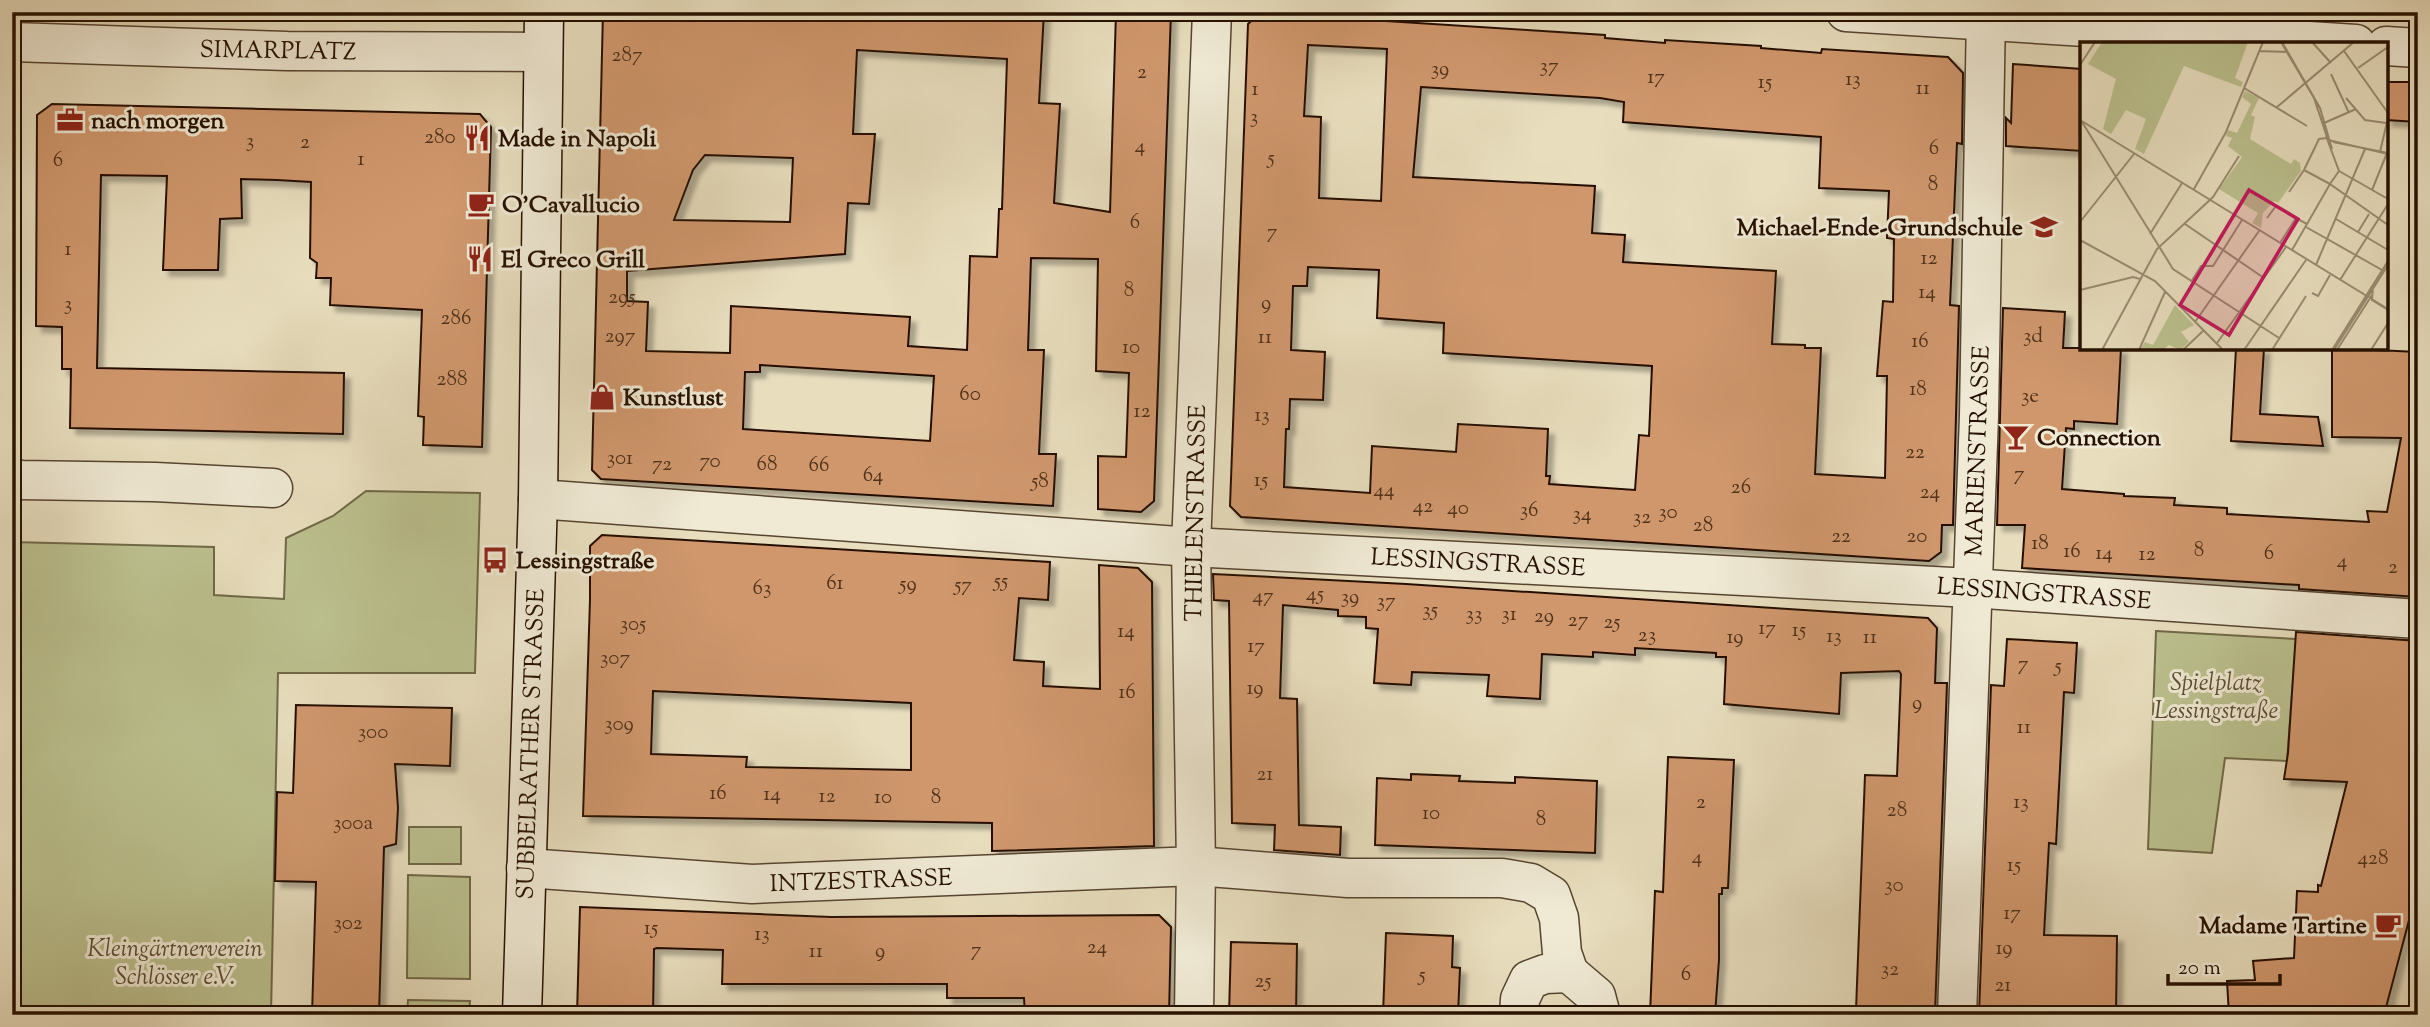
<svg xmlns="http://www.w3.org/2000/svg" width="2430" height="1027" viewBox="0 0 2430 1027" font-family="'Sorts Mill Goudy',serif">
  <defs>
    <filter id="shadow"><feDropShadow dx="6" dy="6" stdDeviation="2" flood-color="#0004"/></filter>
  </defs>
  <rect width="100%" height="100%" fill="#e8debe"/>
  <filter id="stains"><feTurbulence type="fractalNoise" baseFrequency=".00286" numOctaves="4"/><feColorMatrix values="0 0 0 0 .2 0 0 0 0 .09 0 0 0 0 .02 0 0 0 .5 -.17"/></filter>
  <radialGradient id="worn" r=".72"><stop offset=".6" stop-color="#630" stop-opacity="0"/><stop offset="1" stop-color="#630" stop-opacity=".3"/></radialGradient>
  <g fill="#bbc08e" stroke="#706847" stroke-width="2">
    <path d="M366,491L480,493L475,673H278L271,1015H12V542L214,547V595L284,599L286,538L333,516Z"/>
    <path d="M2156,631L2296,639L2287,761L2225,758L2212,853L2148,849Z"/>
    <rect x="409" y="827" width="52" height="37"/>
    <path d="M408,875L470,877V979L407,978Z"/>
    <path d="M408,1000L470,1001L469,1015H407Z"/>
  </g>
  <g fill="#d0976d" stroke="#261000" stroke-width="2" fill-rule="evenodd" filter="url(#shadow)">
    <path d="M603,12H1044L1039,103L1060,104L1054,203L1110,212L1116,12H1171L1154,501L1141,512L1098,509V456L1126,457L1129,373L1096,371L1098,259L1031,258L1028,350H1044L1039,454H1056L1053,506L601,479L592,470ZM857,50L1007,59L1002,209H999L997,257L970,256L967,350L908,346L910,317L731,306L730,353L646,351L648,302L627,301V271L845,254L848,203L869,204L875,134H853ZM705,155L793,158L790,222L674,220L693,170ZM760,365L934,376L930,441L743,429L745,372H760Z"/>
    <path d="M1260,13L1605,35V38L1665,43V40L1761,46V48L1821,53L1822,49L1948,57L1963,73L1962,144L1957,143L1950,305L1959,306L1953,525H1942L1941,552L1929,561L1241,517L1230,506L1248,24ZM1308,45L1387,49L1381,201L1319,198L1321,117L1304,116ZM1421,87L1600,98L1624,102L1623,122L1821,137L1819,188L1889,191L1887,238L1894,239L1893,302L1883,301L1877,376H1887L1885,478L1815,474L1821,348H1805V345L1772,344L1776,271L1623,262L1625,235L1592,233L1595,186L1413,177ZM1308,267L1379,270L1377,318L1444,323L1443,353L1652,366L1649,436L1639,435L1635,490L1549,484L1550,476H1546L1548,429L1458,424L1456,452L1372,446L1370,493L1284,487L1286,429H1289L1290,399L1323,400L1325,352L1291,350L1293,286H1307Z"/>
    <path d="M2013,64L2082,69V151L2006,146V118L2011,123Z"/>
    <path d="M2386,82H2418V122L2386,120Z"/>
    <path d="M52,104L480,114L491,127L482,447L423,445L424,417L418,416L422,310L330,305L331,278H316L317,263L310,258L311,182L277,180L241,179L242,218L220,219L218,270H163L167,176L101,175L97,368L344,373L343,434L70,428L71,369H62V327L36,326L37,115Z"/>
    <path d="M2003,308L2065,312L2063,348H2121L2117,424L2074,421V429L2066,428L2062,489L2124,494V496L2175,498L2174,505L2227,508V514L2369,522L2367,511L2387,512L2401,438L2332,437V348L2418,352V597L2299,589V585L2022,568L2025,525H1997Z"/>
    <path d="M2236,348H2264L2260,414L2318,417L2323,446L2231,441Z"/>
    <path d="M602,535L1050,562L1048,600L1019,598L1014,660L1044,662L1043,686L1100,689L1099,565L1138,568L1152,582L1154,846L992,851V823L583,816L590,600V546ZM653,691L911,703V770L746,767L747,757L651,754Z"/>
    <path d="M1213,574L1406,584L1928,618L1937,628L1935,683H1947L1935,1013L1856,1010L1865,775L1897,776L1901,674L1899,671L1841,673L1839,714L1724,704L1726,657H1716V653L1635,648V655L1593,652V657L1542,654L1540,699L1487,696L1489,675L1412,672L1411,685L1374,683L1378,629L1366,628V617L1338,616V610L1283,605L1280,698L1297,699L1299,825L1341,827L1340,855L1274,850L1275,825L1232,823L1229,601L1214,600Z"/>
    <path d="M2296,632L2418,641V886L2384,1015H2229L2227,981L2255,980L2253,961L2294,958L2297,891L2318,892V885L2321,886L2347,782L2284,779L2288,753Z"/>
    <path d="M2007,639L2077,643L2074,693L2064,692L2056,844L2049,843L2044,935L2117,936L2116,1014L1979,1015L1991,685L2004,686Z"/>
    <path d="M296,705L452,708L450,766L395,764L398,808L396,844L384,847L379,1015H312L316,882L275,881L277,792L293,793Z"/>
    <path d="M1668,757L1734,760L1728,888H1722V894H1719V960L1715,1015H1650L1655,891L1663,892Z"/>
    <path d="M1411,774L1460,776L1459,781L1515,783V777L1597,781L1595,853L1375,845L1377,778L1411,780Z"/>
    <path d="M580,907L831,917L1159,915L1171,927L1169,1015H1025L1024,998H947V984H722L723,950L657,948L654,949L653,1015H577Z"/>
    <path d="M1386,933L1453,936L1452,967L1460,968L1458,1015H1383Z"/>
    <path d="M1231,942L1297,944L1296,1015H1229Z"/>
  </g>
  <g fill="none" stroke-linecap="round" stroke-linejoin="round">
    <g stroke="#564430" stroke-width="41">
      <g id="street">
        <path d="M1846,12L2356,44"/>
        <path d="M12,42L287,51L543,52"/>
        <path d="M2386,46L2418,48"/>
        <path d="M12,477L19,480L155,482L273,488"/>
        <path d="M538,499L1191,547L1971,588L2418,619"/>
        <path d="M526,868L752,884L1196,866L1348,878H1502L1531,883L1551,895L1559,918L1562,953L1569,973L1596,996L1601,1015"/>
        <path d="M1194,1015L1196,866L1191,547L1212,12"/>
        <path d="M1519,1015L1520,999L1529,980L1545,974L1569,973"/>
        <path d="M1957,1015L1979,416L1986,12"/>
      </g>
    </g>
    <g stroke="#261000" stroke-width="41">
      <path id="secondary" d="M522,1015L538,499L544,12"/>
    </g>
    <use href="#street" stroke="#f0ead5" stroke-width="38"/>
    <use href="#secondary" stroke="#f0ead5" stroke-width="38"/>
  </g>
  <defs>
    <g id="office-bare" transform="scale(2.1)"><path d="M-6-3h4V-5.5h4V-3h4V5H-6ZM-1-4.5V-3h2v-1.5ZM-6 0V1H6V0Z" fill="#8f2418" stroke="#f0ead5" stroke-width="2.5" paint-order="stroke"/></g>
    <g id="restaurant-bare" transform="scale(2.1)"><path d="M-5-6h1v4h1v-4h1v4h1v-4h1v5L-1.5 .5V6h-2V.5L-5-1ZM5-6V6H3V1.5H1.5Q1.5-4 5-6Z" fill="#8f2418" stroke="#f0ead5" stroke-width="2.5" paint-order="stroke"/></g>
    <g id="cafe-bare" transform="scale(2.1)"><path d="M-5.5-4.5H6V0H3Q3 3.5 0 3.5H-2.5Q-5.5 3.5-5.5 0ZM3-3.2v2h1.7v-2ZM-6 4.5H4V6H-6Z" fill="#8f2418" stroke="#f0ead5" stroke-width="2.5" paint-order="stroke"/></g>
    <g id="school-bare" transform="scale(2.1)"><path d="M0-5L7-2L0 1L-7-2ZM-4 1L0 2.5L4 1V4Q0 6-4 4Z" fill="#8f2418" stroke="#f0ead5" stroke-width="2.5" paint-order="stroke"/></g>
    <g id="shop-bare" transform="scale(2.1)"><path d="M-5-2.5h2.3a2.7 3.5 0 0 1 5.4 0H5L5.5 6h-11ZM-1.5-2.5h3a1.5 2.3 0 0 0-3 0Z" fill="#8f2418" stroke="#f0ead5" stroke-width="2.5" paint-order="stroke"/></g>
    <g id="bar-bare" transform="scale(2.1)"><path d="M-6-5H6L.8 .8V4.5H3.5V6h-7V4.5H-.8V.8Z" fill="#8f2418" stroke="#f0ead5" stroke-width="2.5" paint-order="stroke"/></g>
    <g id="bus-bare" transform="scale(2.1)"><path d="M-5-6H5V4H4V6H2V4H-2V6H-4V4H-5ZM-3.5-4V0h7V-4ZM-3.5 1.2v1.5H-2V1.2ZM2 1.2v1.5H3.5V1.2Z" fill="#8f2418" stroke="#f0ead5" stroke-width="2.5" paint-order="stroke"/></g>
  </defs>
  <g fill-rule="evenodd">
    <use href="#office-bare" x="70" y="120"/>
    <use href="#restaurant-bare" x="477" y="138"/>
    <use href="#cafe-bare" x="481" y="204"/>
    <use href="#school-bare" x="2044" y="227"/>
    <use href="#restaurant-bare" x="480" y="259"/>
    <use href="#shop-bare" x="602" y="397"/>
    <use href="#bar-bare" x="2016" y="437"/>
    <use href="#bus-bare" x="495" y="560"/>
    <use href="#cafe-bare" x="2388" y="925"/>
  </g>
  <g text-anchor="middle" stroke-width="6" stroke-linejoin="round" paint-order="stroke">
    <g font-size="21" fill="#50321b">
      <text x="627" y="61">287</text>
      <text x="1549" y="72">37</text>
      <text x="1440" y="75">39</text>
      <text x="1142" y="78">2</text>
      <text x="1656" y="83">17</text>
      <text x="1853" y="85">13</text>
      <text x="1765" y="88">15</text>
      <text x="1923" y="94">11</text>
      <text x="1255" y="95">1</text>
      <text x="1254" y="123">3</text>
      <text x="440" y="143">280</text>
      <text x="250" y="147">3</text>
      <text x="305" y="148">2</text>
      <text x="1140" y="152">4</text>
      <text x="1934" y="154">6</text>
      <text x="1271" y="164">5</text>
      <text x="361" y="165">1</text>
      <text x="58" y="166">6</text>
      <text x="1933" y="190">8</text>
      <text x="1135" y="228">6</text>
      <text x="1272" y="238">7</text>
      <text x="68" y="255">1</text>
      <text x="1929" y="264">12</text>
      <text x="1129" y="296">8</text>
      <text x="1927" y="298">14</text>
      <text x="622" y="303">295</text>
      <text x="1266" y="309">9</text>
      <text x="68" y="310">3</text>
      <text x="456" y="324">286</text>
      <text x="620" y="342">297</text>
      <text x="2033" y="342">3d</text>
      <text x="1265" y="343">11</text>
      <text x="1920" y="347">16</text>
      <text x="1131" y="353">10</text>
      <text x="452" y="385">288</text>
      <text x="1918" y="395">18</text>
      <text x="970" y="400">60</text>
      <text x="2030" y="402">3e</text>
      <text x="1142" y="417">12</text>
      <text x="1262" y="421">13</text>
      <text x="1915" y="458">22</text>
      <text x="620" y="464">301</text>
      <text x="710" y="467">70</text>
      <text x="662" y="470">72</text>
      <text x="767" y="470">68</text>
      <text x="819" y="471">66</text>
      <text x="2019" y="480">7</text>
      <text x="873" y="481">64</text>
      <text x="1261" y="486">15</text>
      <text x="1040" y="487">58</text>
      <text x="1741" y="493">26</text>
      <text x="1384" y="496">44</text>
      <text x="1930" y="498">24</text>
      <text x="1423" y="512">42</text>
      <text x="1458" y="514">40</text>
      <text x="1529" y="516">36</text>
      <text x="1668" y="518">30</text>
      <text x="1582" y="520">34</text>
      <text x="1642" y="523">32</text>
      <text x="1703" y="531">28</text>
      <text x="1841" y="542">22</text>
      <text x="1917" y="542">20</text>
      <text x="2040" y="549">18</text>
      <text x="2199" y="556">8</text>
      <text x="2072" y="557">16</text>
      <text x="2104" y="559">14</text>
      <text x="2269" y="559">6</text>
      <text x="2147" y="560">12</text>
      <text x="2342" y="567">4</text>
      <text x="2393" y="573">2</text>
      <text x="1001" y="587">55</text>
      <text x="835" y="589">61</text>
      <text x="908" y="590">59</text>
      <text x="963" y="591">57</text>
      <text x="762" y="594">63</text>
      <text x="1315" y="600">45</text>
      <text x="1263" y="602">47</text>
      <text x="1350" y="603">39</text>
      <text x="1386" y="607">37</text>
      <text x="1430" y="616">35</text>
      <text x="1474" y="620">33</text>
      <text x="1509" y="620">31</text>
      <text x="1544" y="622">29</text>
      <text x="1578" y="626">27</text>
      <text x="1612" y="628">25</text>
      <text x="633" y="630">305</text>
      <text x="1767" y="634">17</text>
      <text x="1799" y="636">15</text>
      <text x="1126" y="637">14</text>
      <text x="1647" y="641">23</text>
      <text x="1834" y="642">13</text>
      <text x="1735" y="643">19</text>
      <text x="1870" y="643">11</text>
      <text x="1256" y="652">17</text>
      <text x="615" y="664">307</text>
      <text x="2023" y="670">7</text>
      <text x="2058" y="672">5</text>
      <text x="1255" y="694">19</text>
      <text x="1127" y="698">16</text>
      <text x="1917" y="709">9</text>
      <text x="619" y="730">309</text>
      <text x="2024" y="733">11</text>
      <text x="373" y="738">300</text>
      <text x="1265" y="780">21</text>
      <text x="718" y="799">16</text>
      <text x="772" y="800">14</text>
      <text x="827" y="802">12</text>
      <text x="883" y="803">10</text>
      <text x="936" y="803">8</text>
      <text x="1701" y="808">2</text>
      <text x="2021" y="808">13</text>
      <text x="1897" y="816">28</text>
      <text x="1431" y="819">10</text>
      <text x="1541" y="825">8</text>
      <text x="353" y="829">300a</text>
      <text x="1697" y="863">4</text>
      <text x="2373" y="864">428</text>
      <text x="2014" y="871">15</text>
      <text x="1894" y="891">30</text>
      <text x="2012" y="919">17</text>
      <text x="348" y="929">302</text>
      <text x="651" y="934">15</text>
      <text x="762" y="940">13</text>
      <text x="1097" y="953">24</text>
      <text x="2004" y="954">19</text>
      <text x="976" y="956">7</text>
      <text x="816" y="957">11</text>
      <text x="880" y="957">9</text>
      <text x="1890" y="975">32</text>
      <text x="1686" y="980">6</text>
      <text x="1422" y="981">5</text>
      <text x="1263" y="987">25</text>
      <text x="2003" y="991">21</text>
    </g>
    <g font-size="24" fill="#261000" stroke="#f0ead5">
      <text transform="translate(278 50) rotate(1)" y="8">SIMARPLATZ</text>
      <text transform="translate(1977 451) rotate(-88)" y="8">MARIENSTRASSE</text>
      <text transform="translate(1195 513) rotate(-89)" y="8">THIELENSTRASSE</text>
      <text transform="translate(1478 562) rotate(3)" y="8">LESSINGSTRASSE</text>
      <text transform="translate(2044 593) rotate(4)" y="8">LESSINGSTRASSE</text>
      <text transform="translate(530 744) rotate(-88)" y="8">SUBBELRATHER STRASSE</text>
      <text transform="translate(861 880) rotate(-2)" y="8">INTZESTRASSE</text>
    </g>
    <g font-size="24" font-weight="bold" fill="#261000" stroke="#f0ead5" text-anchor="start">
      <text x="91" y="128">nach morgen</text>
      <text x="498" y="146">Made in Napoli</text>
      <text x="502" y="212">O'Cavallucio</text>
      <text x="2023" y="235" text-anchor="end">Michael-Ende-Grundschule</text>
      <text x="501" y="267">El Greco Grill</text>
      <text x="623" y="405">Kunstlust</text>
      <text x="2037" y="445">Connection</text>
      <text x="516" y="568">Lessingstraße</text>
      <text x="2367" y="933" text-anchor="end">Madame Tartine</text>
    </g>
    <g font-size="24" font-style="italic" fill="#5a4e32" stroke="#f0ead5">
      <text x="2216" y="690">Spielplatz<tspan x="2216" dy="28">Lessingstraße</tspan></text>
      <text x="175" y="956">Kleingärtnerverein<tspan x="175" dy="28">Schlösser e.V.</tspan></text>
    </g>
  </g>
  <g transform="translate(2080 42)">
    <rect width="308" height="308" fill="#e8debe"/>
    <path d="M22,0H168L155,36L163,40L161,45L104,24L64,112L55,107L66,77L46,68L31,92L23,87L36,37L8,22ZM165,49L179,56L171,73L175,75L170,97L211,122L214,117L220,121L221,129L198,161L194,159L183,171L181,186L172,181L178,171L139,147L162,115L148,104L152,96L146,94L148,88L157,91L171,62L162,55ZM95,263L114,283L101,290L109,300L100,308L89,303L83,308H60L65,300L73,303Z" fill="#bbc08e"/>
    <path fill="none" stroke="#9a8c72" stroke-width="2" d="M201,0L234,56L248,98L308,112M202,0L240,66L252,107M232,0L251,21M179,9L208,10M264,9L308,71M0,23L15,0M278,26L308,5M251,32L269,71M164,46L227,84M266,56L285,78L306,81M197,65L274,0M0,78L308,267M2,80L93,227L199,296M244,81L276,67M246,94L259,129M253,100L308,111M300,110L308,76M224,128L250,142L227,182M224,128L239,97L247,96M259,129L250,142L308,183M259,129L308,157M114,147L146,90L183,0M292,148L307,111M209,150L224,128M187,176L196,164L216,176M256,177L308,208M0,180L54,112M105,182L184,236M226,185L302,228M278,190L289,172M70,192L102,141M0,198L75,239L143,308M200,201L216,176L227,182L212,208M236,223L285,107M260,238L308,162M111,240L121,224H133L162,178M293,246L292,258L308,268M0,248L53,235L60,237M232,251L238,254L250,233M115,280L179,189M137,301L206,205M22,308L77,207L133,155L159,114M59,308L85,250M103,308L124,288M164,308L226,218M192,308L226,254M252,308L308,219M254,308L308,223M257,308L292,253M291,308L308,281"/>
    <path fill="#c2185b" fill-opacity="0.15" stroke="#c2185b" stroke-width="3.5" d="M169,148L218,177L149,293L100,263Z"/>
    <rect width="308" height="308" fill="none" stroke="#261000" stroke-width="3.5"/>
  </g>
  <rect width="2430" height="1027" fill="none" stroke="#e8debe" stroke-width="42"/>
  <rect x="14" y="14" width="2402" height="999" fill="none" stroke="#261000" stroke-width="3.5"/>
  <rect x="21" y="21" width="2388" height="985" fill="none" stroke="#261000" stroke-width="2"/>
  <path d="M2168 974v10h112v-10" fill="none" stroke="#261000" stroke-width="3.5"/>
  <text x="2178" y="974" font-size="21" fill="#261000" stroke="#f0ead5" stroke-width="5" paint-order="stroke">20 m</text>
  <rect width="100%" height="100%" filter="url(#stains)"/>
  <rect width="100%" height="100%" fill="url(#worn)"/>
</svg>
